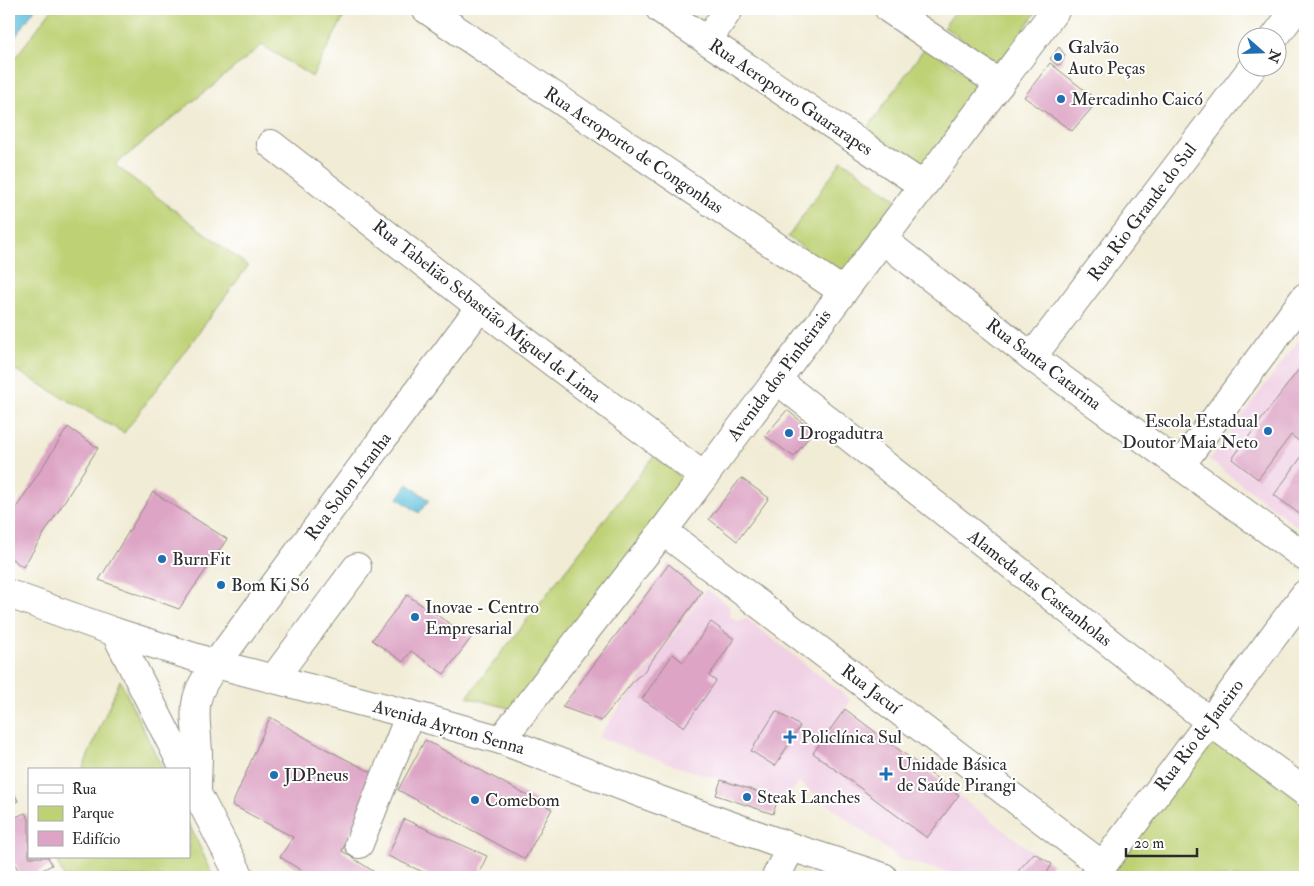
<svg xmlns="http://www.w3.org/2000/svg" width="1314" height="886" viewBox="0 0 1314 886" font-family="'IM FELL Double Pica',serif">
  <rect width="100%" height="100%" fill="#fff"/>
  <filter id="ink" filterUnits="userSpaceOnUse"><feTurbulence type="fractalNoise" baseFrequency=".02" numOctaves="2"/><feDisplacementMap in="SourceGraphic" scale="10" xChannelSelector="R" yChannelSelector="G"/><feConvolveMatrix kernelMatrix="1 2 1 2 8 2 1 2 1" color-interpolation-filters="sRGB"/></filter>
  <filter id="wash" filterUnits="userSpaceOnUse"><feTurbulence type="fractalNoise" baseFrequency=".0096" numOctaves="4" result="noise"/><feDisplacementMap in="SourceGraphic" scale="20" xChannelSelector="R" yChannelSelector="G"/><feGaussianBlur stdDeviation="1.12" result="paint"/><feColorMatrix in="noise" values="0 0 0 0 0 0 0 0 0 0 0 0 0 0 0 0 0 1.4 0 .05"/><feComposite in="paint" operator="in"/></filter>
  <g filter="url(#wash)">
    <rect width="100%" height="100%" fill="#f1ecd5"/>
    <g fill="#f0d0e5">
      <path d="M1305,332V532L1209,460Z"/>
      <path d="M707,589L729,606L730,616L738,622L747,619L851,700L845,709L1034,853L1013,877H966L899,859L799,782L786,800L676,766L598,737Z"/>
    </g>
    <g fill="#bed174" stroke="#747e50">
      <path d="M52,9H348L312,77L262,45L115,165L248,266L124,433L9,366V66Z"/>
      <path d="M957,9H1038L999,65L944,27Z"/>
      <path d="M926,46L982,85L920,173L864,133Z"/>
      <path d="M842,160L896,199L843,276L788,237Z"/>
      <path d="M654,456L686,481L512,709L467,697Z"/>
      <path d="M120,680L163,770H82Z"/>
      <path d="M1213,736L1305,805V877H1109Z"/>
      <path d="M189,824L214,877H64L55,857H189Z"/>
    </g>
    <g fill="#5dbfdb" stroke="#447583">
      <path d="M9,9H35L9,46Z"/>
      <path d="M408,484L429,500L419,513L398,498Z"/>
    </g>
    <g id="blocks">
      <g fill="#dda4c5">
        <path d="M1059,47L1065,55L1061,64L1057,65L1050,59Z"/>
        <path d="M1050,63L1098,101L1072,131L1024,97Z"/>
        <path d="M1305,361V446L1291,435L1258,479L1232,459Z"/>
        <path d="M787,410L813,431L794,457L765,436Z"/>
        <path d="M68,427L98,448L23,567L9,557V519Z"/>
        <path d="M1305,452V518L1274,495Z"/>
        <path d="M741,478L769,498L737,541L709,519Z"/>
        <path d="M153,492L227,539L179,609L99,580Z"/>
        <path d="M669,564L702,592L642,674L636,678L601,721L562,707Z"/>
        <path d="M407,595L471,638L444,674L411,651L403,662L372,640Z"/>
        <path d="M711,622L734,639L709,676L716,681L684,727L642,699L673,654L683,662Z"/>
        <path d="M845,709L959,795L927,838L813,753Z"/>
        <path d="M776,711L800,726L775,766L751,751Z"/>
        <path d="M270,717L320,746L377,775L342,851L382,877H312L280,857L293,837L232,805Z"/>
        <path d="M425,740L552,809L525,859L398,790Z"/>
        <path d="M721,780L778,798L773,814L716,795Z"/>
        <path d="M9,783L18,801L9,806Z"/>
        <path d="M25,813L29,819V857H48L52,865L29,877H22L9,853V820Z"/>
        <path d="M404,819L487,856L477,877H434L388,856Z"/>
        <path d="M1034,853L1052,864L1045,877H1013Z"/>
      </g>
    </g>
  </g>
  <g filter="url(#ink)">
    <use href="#blocks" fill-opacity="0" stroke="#8e8c80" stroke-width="1"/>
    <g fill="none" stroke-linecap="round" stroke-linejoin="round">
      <g stroke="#8e8c80" stroke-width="30">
        <g id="minor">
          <path d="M426,9L842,291"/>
          <path d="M660,9L922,185"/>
          <path d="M889,9L1000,84"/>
          <path d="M1274,38L1296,9"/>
          <path d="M707,41L729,9"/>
          <path d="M271,144L480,307L703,476"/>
          <path d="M882,239L1032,357L1305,557"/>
          <path d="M1032,357L1252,68"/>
          <path d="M777,380L1209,721L1305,792"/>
          <path d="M1180,466L1305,297"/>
          <path d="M663,531L1103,866"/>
          <path d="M216,664L480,307"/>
          <path d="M274,678L357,567"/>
          <path d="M359,844L410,714"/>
          <path d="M776,877L791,847"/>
          <path d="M1094,877L1305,594"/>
        </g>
      </g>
      <g stroke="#8e8c80" stroke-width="30">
        <g id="major">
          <path d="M9,594L115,632L216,664L420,717L501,740L651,797L791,847L883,877"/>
          <path d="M115,632L185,770"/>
          <path d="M501,740L663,531L1056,9"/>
          <path d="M189,778L240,877"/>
          <path d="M197,793C197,779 198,766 198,753C196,710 188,701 216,664"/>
        </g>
      </g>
      <use href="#minor" stroke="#fff" stroke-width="28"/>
      <use href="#major" stroke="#fff" stroke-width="28"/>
    </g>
  </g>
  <g fill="#1f6fb2" stroke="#fff" stroke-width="2">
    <circle cx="1058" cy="57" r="5"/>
    <circle cx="1061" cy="99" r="5"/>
    <circle cx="1268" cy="431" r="5"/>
    <circle cx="789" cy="433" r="5"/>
    <circle cx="162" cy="559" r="5"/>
    <circle cx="221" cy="585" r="5"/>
    <circle cx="415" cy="617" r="5"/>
    <path d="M787.5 729.5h5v5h5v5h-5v5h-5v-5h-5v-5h5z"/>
    <path d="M883.5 766.5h5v5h5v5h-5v5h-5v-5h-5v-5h5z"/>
    <circle cx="274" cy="775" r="5"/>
    <circle cx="747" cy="797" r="5"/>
    <circle cx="475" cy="800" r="5"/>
  </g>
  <g text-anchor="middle" stroke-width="4" stroke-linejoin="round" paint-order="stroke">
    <g font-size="18" fill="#2b2b2b" stroke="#fff" text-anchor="start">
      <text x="1068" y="53">Galvão<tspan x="1068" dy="21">Auto Peças</tspan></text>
      <text x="1071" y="105">Mercadinho Caicó</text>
      <text x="1258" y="427" text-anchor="end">Escola Estadual<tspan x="1258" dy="21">Doutor Maia Neto</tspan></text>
      <text x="799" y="439">Drogadutra</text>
      <text x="172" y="565">BurnFit</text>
      <text x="231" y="591">Bom Ki Só</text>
      <text x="425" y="613">Inovae - Centro<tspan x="425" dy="21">Empresarial</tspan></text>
      <text x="801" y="743">Policlínica Sul</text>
      <text x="897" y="770">Unidade Básica<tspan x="897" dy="21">de Saúde Pirangi</tspan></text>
      <text x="284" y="781">JDPneus</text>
      <text x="757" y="803">Steak Lanches</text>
      <text x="485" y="806">Comebom</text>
    </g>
    <g font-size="18" fill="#2b2b2b" stroke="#fff">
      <text transform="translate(791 97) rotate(34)" y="6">Rua Aeroporto Guararapes</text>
      <text transform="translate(634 150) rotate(34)" y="6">Rua Aeroporto de Congonhas</text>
      <text transform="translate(1142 212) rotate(-53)" y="6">Rua Rio Grande do Sul</text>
      <text transform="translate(487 311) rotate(38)" y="6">Rua Tabelião Sebastião Miguel de Lima</text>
      <text transform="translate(1044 364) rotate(37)" y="6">Rua Santa Catarina</text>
      <text transform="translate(779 375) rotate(-53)" y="6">Avenida dos Pinheirais</text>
      <text transform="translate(348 486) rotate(-53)" y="6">Rua Solon Aranha</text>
      <text transform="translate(1040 588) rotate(38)" y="6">Alameda das Castanholas</text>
      <text transform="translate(871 689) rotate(37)" y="6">Rua Jacuí</text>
      <text transform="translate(449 727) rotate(16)" y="6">Avenida Ayrton Senna</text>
      <text transform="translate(1199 735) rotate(-53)" y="6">Rua Rio de Janeiro</text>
    </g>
  </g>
  <rect width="1314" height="886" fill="none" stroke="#fff" stroke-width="30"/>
  <rect x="28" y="768" width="162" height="90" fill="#ffffff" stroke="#aaaaaa"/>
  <rect x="38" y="785" width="25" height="8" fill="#ffffff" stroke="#aaaaaa"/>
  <text x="72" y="794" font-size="15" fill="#2b2b2b">Rua</text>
  <rect x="38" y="806" width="25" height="15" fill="#bed174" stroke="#aaaaaa"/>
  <text x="72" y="818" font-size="15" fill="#2b2b2b">Parque</text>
  <rect x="38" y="831" width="25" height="15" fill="#dda4c5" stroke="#aaaaaa"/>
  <text x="72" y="844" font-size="15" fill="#2b2b2b">Edifício</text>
  <g transform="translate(1262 52) rotate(110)"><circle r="24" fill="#ffffff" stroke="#aaaaaa"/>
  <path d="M0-4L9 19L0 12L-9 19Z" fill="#1f6fb2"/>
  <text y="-8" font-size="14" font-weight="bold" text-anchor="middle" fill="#2b2b2b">N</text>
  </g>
  <path d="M1126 848v8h71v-8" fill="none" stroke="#2b2b2b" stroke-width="2.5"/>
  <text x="1134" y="848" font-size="15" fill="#2b2b2b" stroke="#ffffff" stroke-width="4" paint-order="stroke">20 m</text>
</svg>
